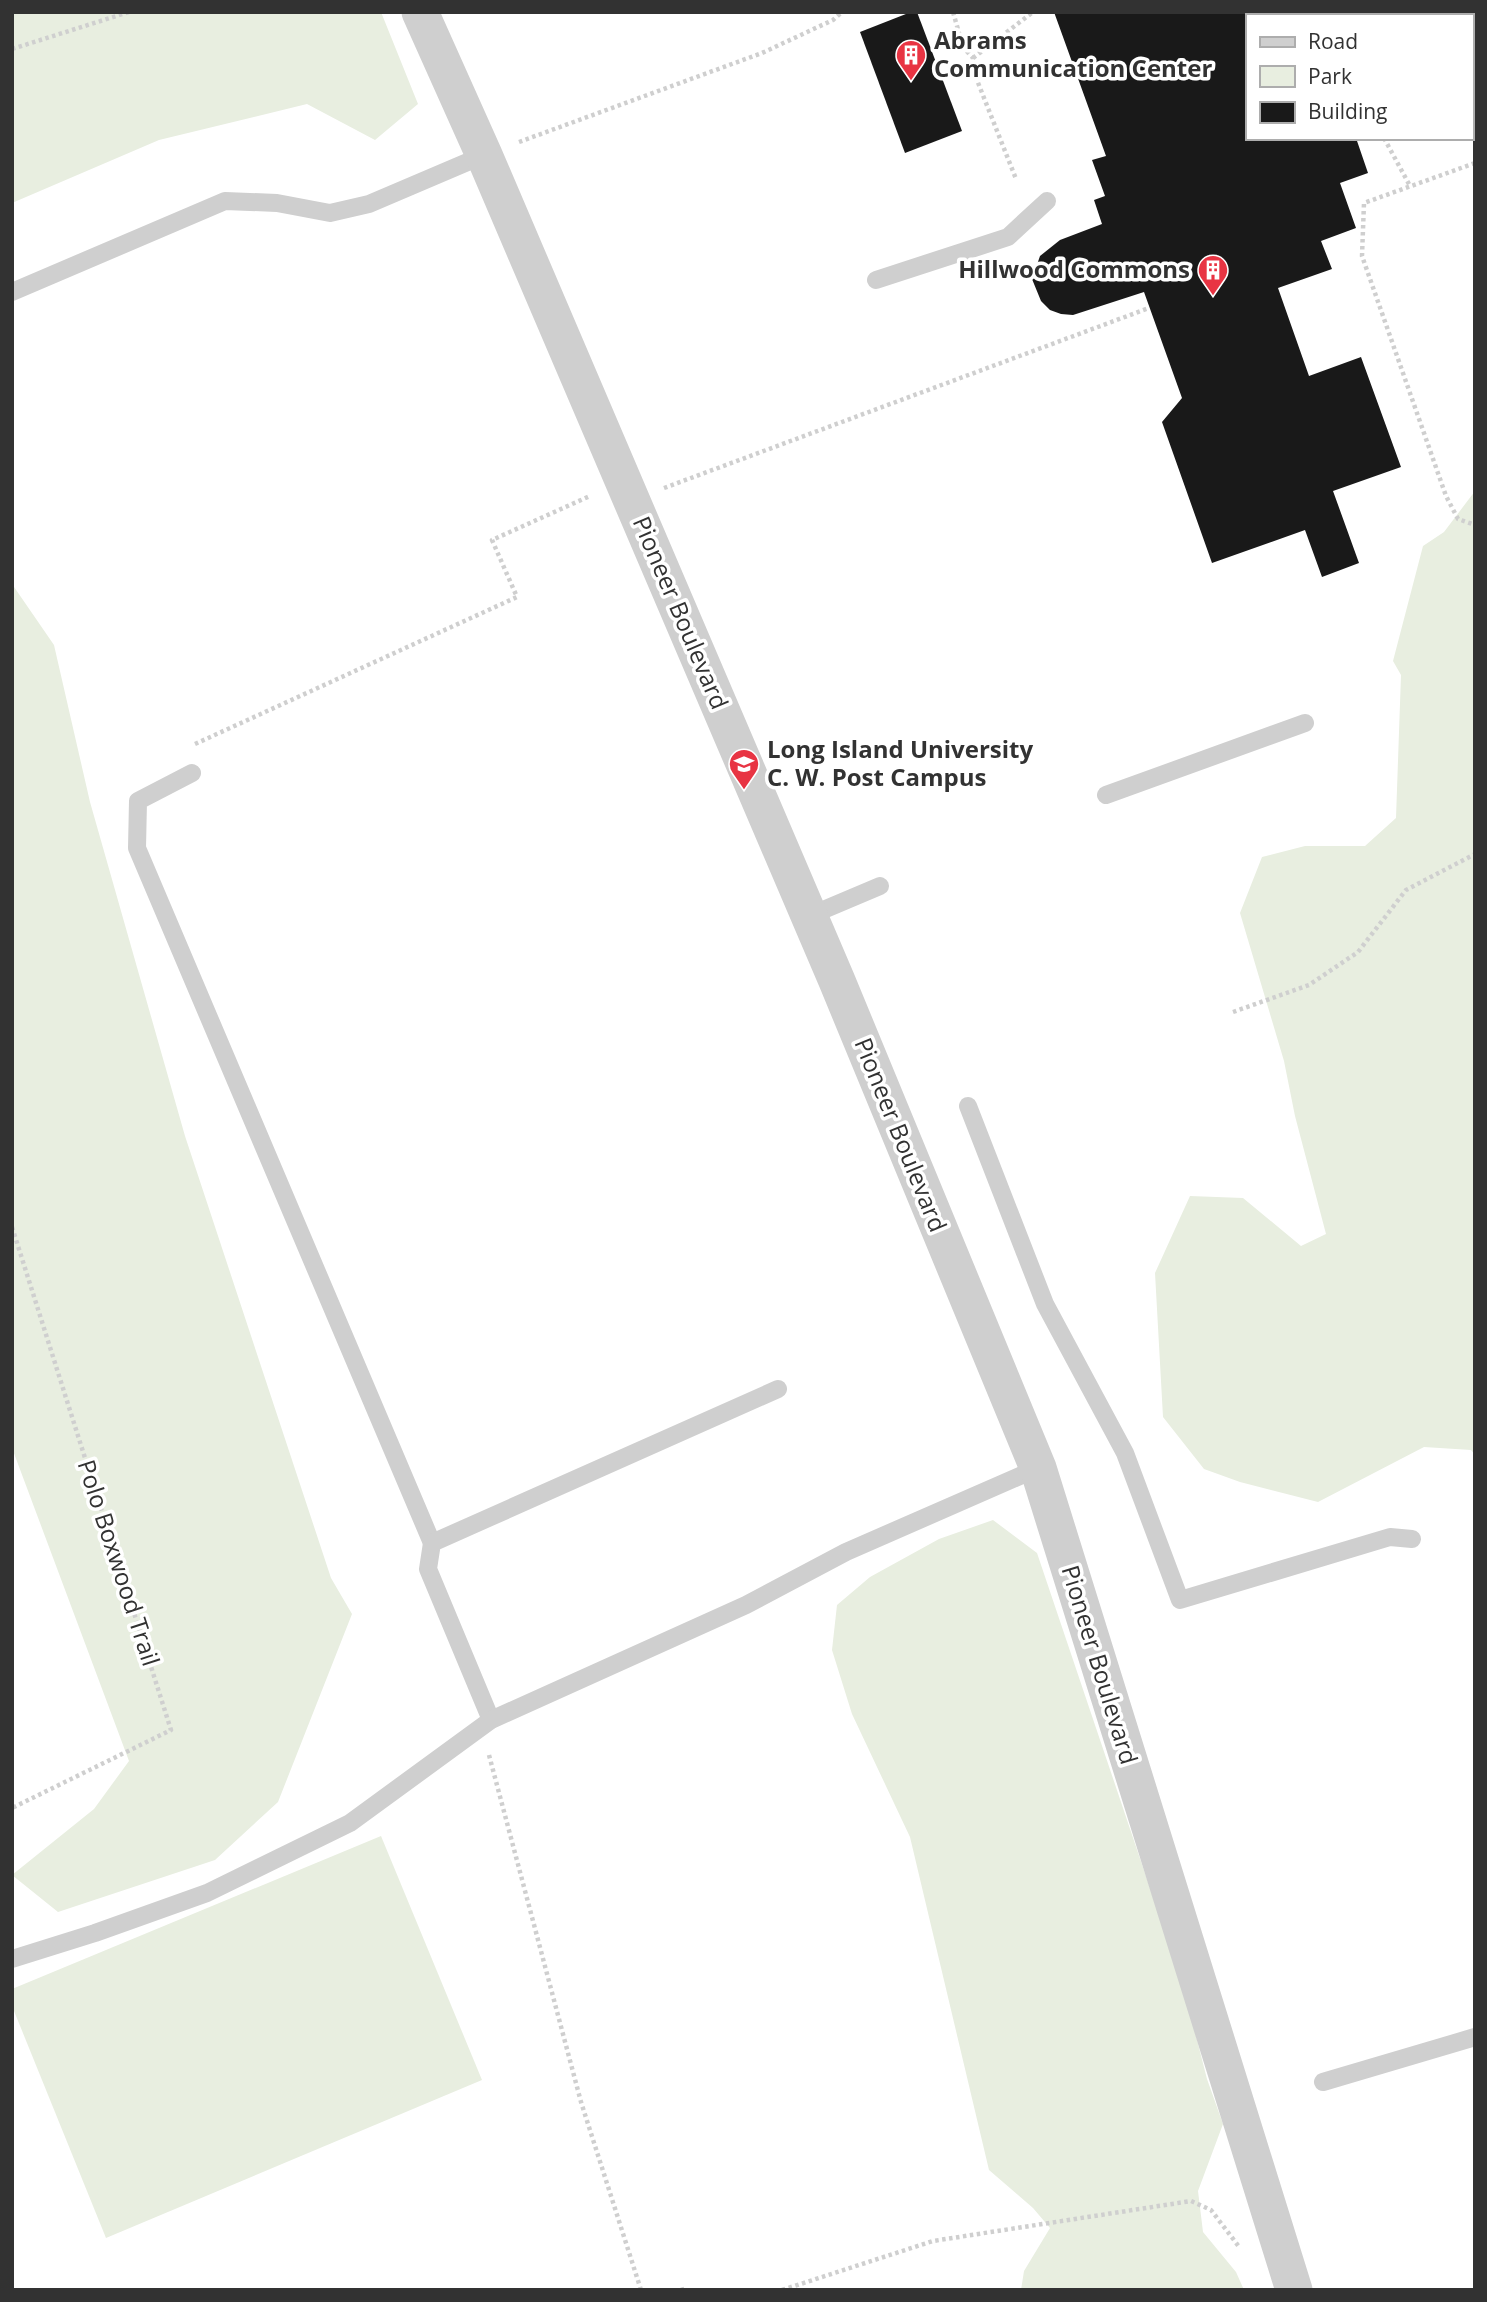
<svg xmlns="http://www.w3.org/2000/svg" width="1487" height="2302" viewBox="0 0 1487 2302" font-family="'Open Sans',sans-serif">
  <rect width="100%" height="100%" fill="#fff"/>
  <g fill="#e8eee0">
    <path d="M12,12H381L418,104L375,140L307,104L159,140L12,203Z"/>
    <path d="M1475,491V1455L1471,1450L1424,1447L1318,1502L1240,1482L1204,1469L1163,1417L1155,1273L1190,1196L1243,1198L1301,1246L1326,1234L1295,1116L1284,1061L1240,913L1262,857L1305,846H1365L1396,818L1401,675L1393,661L1423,546L1444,532Z"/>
    <path d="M12,584L54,645L90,802L185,1136L331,1578L352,1614L278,1802L215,1860L58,1912L12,1875L94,1809L129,1761L12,1448Z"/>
    <path d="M993,1520L1037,1553L1184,1989L1207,2079L1223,2124L1198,2191L1203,2232L1236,2272L1244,2290H1021L1024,2271L1050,2228L1033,2208L989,2170L910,1837L852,1714L832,1650L837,1605L870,1577L939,1539Z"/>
    <path d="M381,1836L482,2080L106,2238L12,2006V1989Z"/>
  </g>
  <g fill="#191919">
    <path d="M911,12H917L962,131L905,153L860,32Z"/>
    <path d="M1054,12H1256L1258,16H1247V138H1356L1368,173L1340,183L1356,228L1321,241L1332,269L1278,288L1309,376L1361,357L1401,467L1333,491L1359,563L1322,577L1305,530L1212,563L1162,422L1182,398L1144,292L1073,315L1061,314L1050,310L1041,301L1032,279L1040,256L1060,240L1102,224L1094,200L1105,196L1092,160L1106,156Z"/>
  </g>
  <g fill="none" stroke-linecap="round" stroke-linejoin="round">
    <g stroke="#cfcfcf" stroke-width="4.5" stroke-dasharray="3.5 3.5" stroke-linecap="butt">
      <path d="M953,12L963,47L973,58V70L1016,179"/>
      <path d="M1337,16V12"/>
      <path d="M12,49L129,12"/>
      <path d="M973,58L1033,12"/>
      <path d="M1384,138L1410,186"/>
      <path d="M519,142L762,53L833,20L842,12"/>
      <path d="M1475,163L1364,203L1362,256L1446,496L1458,519L1475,525"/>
      <path d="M664,488L1149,308"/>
      <path d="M195,744L517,597L492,540L590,496"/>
      <path d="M1233,1012L1309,985L1358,952L1406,890L1475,854"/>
      <path d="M12,1227L171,1730L12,1808"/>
      <path d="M489,1755L581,2102L641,2290"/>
      <path d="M681,2290L687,2288"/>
      <path d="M782,2290L933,2241L1191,2201L1211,2210L1240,2248"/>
    </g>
    <g stroke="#cfcfcf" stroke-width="18">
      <path d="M876,280L1008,237L1047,201"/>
      <path d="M12,292L225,201L277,203L330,213L369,204L484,155"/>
      <path d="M192,773L138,801L137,848L432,1543"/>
      <path d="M1106,795L1305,723"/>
      <path d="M809,916L880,886"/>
      <path d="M968,1106L1045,1304L1125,1453L1180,1600L1390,1537L1412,1539"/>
      <path d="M491,1720L428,1569L432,1543L778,1389"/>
      <path d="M12,1959L95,1933L207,1893L350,1823L491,1720L746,1605L846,1552L1038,1468"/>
      <path d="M1323,2082L1475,2037"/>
    </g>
    <path stroke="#cfcfcf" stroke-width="37" d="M420,12L484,155L837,981L1038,1468L1294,2290"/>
  </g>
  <defs>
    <g id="building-pin" transform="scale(1.575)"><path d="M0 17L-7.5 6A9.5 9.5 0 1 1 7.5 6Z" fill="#e83443" stroke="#fff"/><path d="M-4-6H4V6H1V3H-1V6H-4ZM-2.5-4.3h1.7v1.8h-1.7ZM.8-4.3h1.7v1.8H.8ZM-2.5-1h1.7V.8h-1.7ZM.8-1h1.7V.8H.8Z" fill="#fff"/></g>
    <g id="university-pin" transform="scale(1.575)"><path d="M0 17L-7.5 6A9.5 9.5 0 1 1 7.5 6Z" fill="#e83443" stroke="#fff"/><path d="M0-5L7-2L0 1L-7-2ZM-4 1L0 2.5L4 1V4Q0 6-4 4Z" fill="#fff"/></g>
  </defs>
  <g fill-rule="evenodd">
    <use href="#building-pin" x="911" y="55"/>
    <use href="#building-pin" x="1213" y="270"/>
    <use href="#university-pin" x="744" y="764"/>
  </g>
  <g text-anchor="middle" stroke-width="7" stroke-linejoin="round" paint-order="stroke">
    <g font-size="24" font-weight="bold" fill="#323232" stroke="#fff" text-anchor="start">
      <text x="934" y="49">Abrams<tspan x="934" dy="28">Communication Center</tspan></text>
      <text x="1190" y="278" text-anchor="end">Hillwood Commons</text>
      <text x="767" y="758">Long Island University<tspan x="767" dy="28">C. W. Post Campus</tspan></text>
    </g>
    <g font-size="24" fill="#323232" stroke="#fff">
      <text transform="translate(680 613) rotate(67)" y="8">Pioneer Boulevard</text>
      <text transform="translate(900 1135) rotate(68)" y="8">Pioneer Boulevard</text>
      <text transform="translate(118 1563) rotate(72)" y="8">Polo Boxwood Trail</text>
      <text transform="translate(1099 1665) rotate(73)" y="8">Pioneer Boulevard</text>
    </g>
  </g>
  <rect width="1487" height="2302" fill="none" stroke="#323232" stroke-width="28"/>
  <rect x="1246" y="14" width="228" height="126" fill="#ffffff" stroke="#adadad" stroke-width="2"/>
  <rect x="1260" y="37" width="35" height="10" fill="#cfcfcf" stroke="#adadad" stroke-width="2"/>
  <text x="1308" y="49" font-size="21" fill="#323232">Road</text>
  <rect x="1260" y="66" width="35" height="21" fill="#e8eee0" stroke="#adadad" stroke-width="2"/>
  <text x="1308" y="84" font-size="21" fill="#323232">Park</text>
  <rect x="1260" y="102" width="35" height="21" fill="#191919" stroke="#adadad" stroke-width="2"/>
  <text x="1308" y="119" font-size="21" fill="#323232">Building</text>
</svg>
